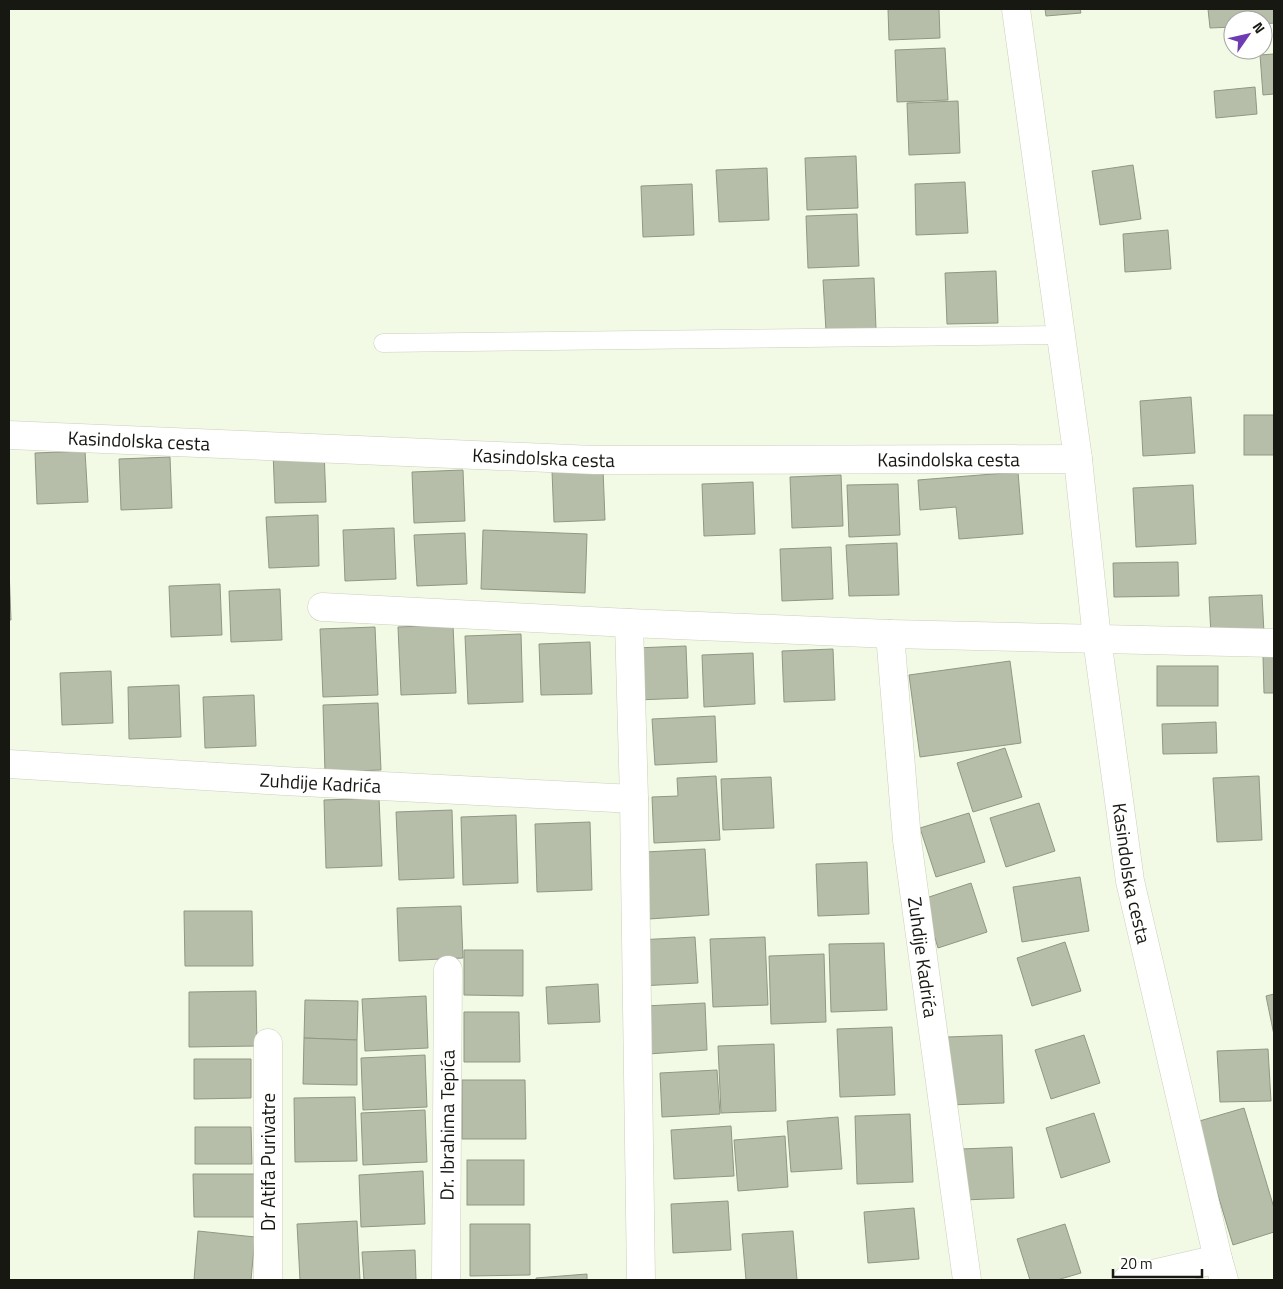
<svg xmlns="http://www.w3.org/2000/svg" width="1283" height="1289" viewBox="0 0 1283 1289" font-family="'Titillium Web',sans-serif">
  <rect width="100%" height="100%" fill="#f2f9e4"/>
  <g fill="#b6bda9" stroke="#919785">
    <path d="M888,9H939L940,38L889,40Z"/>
    <path d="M1045,9H1080L1081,13L1046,16Z"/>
    <path d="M1208,9H1274V23L1263,24V20H1233V27L1210,28Z"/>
    <path d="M945,48L948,100L897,102L895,50Z"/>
    <path d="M1274,54V94L1263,95L1260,55Z"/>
    <path d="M1255,87L1257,114L1216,118L1214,91Z"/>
    <path d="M958,101L960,153L909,155L907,103Z"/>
    <path d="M856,156L858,208L807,210L805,158Z"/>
    <path d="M1133,165L1141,219L1100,225L1092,171Z"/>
    <path d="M767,168L769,220L719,222L716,170Z"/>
    <path d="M965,182L968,233L916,235L915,184Z"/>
    <path d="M692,184L694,235L643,237L641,186Z"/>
    <path d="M857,214L859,266L808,268L806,216Z"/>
    <path d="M1168,230L1171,269L1125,272L1123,234Z"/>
    <path d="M996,271L998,323L947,324L945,273Z"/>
    <path d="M874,278L876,329L826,331L823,280Z"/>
    <path d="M1191,397L1195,453L1143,456L1140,401Z"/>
    <rect x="1244" y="415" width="30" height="40"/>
    <path d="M324,450L326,502L275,503L273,452Z"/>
    <path d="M85,451L88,502L37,504L35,453Z"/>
    <path d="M170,457L172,508L121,510L119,459Z"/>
    <path d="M603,469L605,520L554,522L552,471Z"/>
    <path d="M463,470L465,521L414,523L412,472Z"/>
    <path d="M1018,472L1023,534L959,539L956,507L920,510L918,480Z"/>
    <path d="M841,475L843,526L792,528L790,477Z"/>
    <path d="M753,482L755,534L704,536L702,484Z"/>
    <path d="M898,484L900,535L849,537L847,485Z"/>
    <path d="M1193,485L1196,544L1136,547L1133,488Z"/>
    <path d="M318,515L319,566L269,568L266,517Z"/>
    <path d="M394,528L396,579L345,581L343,530Z"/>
    <path d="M483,530L587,534L585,593L481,589Z"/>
    <path d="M465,533L467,584L417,586L414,535Z"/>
    <path d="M897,543L899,595L849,596L846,545Z"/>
    <path d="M831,547L833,599L782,601L780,549Z"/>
    <path d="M1178,562L1179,596L1114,597L1113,563Z"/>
    <path d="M9,569L11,620H9Z"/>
    <path d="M220,584L222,635L171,637L169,586Z"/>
    <path d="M280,589L282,640L231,642L229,591Z"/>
    <path d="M1262,595L1264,633L1211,635L1209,597Z"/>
    <path d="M453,625L456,693L401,695L398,627Z"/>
    <path d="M375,627L378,695L323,697L320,629Z"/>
    <path d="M521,634L523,702L468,704L465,636Z"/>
    <path d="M590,642L592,694L541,695L539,644Z"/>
    <path d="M686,646L688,698L637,700L635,648Z"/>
    <path d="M833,649L835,700L784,702L782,651Z"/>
    <path d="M753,653L755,704L704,707L702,655Z"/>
    <path d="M1274,655V693H1264L1263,656Z"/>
    <path d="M1010,661L1021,743L920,757L909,675Z"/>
    <rect x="1157" y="666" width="61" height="40"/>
    <path d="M111,671L113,723L62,725L60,673Z"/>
    <path d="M179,685L181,737L129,739L128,687Z"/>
    <path d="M254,695L256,746L205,748L203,697Z"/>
    <path d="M378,703L381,770L325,772L323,705Z"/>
    <path d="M715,716L717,762L655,765L652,719Z"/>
    <path d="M1216,722L1217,753L1163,754L1162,724Z"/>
    <path d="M1005,748L1022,797L973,812L957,763Z"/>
    <path d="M716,776L720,840L654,843L652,797L678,796L677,778Z"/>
    <path d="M1259,776L1262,840L1217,842L1213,778Z"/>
    <path d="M771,777L774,828L723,830L721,779Z"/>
    <path d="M379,798L382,866L326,868L324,800Z"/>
    <path d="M1039,803L1055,851L1006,867L990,818Z"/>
    <path d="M452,810L454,878L399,880L396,812Z"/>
    <path d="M969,813L985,862L936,877L920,828Z"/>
    <path d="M516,815L518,883L463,885L461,817Z"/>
    <path d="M590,822L592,890L537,892L535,824Z"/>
    <path d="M705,849L709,915L649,919L645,852Z"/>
    <path d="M867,862L869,914L818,916L816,864Z"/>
    <path d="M1080,877L1089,931L1022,942L1013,887Z"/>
    <path d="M971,883L987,932L938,948L923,899Z"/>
    <path d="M461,906L463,958L399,961L397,908Z"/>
    <path d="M184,911H252L253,966H185Z"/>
    <path d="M695,937L698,983L639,986L637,940Z"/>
    <path d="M765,937L768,1005L713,1007L710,939Z"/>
    <path d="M1065,942L1081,991L1032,1006L1017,958Z"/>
    <path d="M884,943L887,1010L831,1012L829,944Z"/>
    <path d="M464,950H523V996L464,995Z"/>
    <path d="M824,954L826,1022L771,1024L769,956Z"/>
    <path d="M598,984L600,1022L548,1024L546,987Z"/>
    <path d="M256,991L257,1046L189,1047V992Z"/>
    <path d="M1274,994V1035L1266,996Z"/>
    <path d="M426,996L428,1048L365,1051L362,999Z"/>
    <path d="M305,1000L358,1001L357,1040L304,1038Z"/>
    <path d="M705,1003L707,1050L648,1054L645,1006Z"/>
    <path d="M464,1012H519L520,1062H464Z"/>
    <path d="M892,1027L895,1095L840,1097L837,1029Z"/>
    <path d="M1002,1035L1004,1103L949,1105L947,1037Z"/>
    <path d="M1084,1035L1100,1083L1051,1099L1035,1050Z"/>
    <path d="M304,1038L357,1040V1085L303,1084Z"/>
    <path d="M774,1044L776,1111L721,1113L718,1046Z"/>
    <path d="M1268,1049L1271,1101L1220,1102L1217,1051Z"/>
    <path d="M425,1055L427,1107L363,1110L361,1058Z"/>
    <path d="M194,1059H251V1098L194,1099Z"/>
    <path d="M717,1070L720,1114L662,1117L660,1073Z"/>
    <path d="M462,1080H525L526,1139H462Z"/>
    <path d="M355,1097L357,1161L295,1162L294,1098Z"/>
    <path d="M1244,1108L1274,1208V1232L1233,1245L1196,1122Z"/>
    <path d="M425,1110L427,1162L363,1165L361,1113Z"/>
    <path d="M1094,1113L1110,1162L1061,1178L1046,1128Z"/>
    <path d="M910,1114L913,1182L857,1184L855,1116Z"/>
    <path d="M838,1117L842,1169L791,1172L787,1121Z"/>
    <path d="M731,1126L734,1176L674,1179L671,1130Z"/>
    <path d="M195,1127H251L252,1164H195Z"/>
    <path d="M785,1136L788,1187L738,1191L734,1140Z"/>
    <path d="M1012,1147L1014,1198L963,1200L961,1149Z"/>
    <rect x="467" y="1160" width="57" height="45"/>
    <path d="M423,1171L425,1224L361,1227L359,1175Z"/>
    <path d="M193,1174H255L256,1217H194Z"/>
    <path d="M728,1201L731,1250L673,1253L671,1204Z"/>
    <path d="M914,1208L919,1259L868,1263L864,1212Z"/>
    <path d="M357,1221L360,1280H300L297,1224Z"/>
    <path d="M470,1224H530V1275L470,1276Z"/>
    <path d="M1065,1224L1081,1273L1057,1280H1030L1017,1239Z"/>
    <path d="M198,1231L255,1237L251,1280H194Z"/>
    <path d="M793,1231L797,1280H746L742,1234Z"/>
    <path d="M415,1250L416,1280H364L362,1252Z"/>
    <path d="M587,1274V1280H536V1278Z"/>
  </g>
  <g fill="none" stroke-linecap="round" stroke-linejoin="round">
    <g stroke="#c9d0bc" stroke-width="19">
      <path id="lane" d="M383,343L1061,335"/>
    </g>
    <g stroke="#c9d0bc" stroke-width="29">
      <g id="street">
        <path id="s1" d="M1016,9L1078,459L1097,639L1130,881L1218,1259L1224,1280"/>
        <path id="s2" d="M9,435L594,460L1078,459"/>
        <path d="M322,607L629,623L890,634L1274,643"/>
        <path d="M629,623L634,799L641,1280"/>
        <path id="s3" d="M890,634L907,840L967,1280"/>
        <path id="s4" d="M9,764L284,781L634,799"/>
        <path d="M268,1280V1043"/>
        <path id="s5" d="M446,1280L448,970"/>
        <path d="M1127,1280L1218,1259"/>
      </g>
    </g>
    <use href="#lane" stroke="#fff" stroke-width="18"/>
    <use href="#street" stroke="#fff" stroke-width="28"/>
  </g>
  <g text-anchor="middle" stroke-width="4.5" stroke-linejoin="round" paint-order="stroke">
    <g font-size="19" fill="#161811" stroke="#fff">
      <text dy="7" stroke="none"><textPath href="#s2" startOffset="130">Kasindolska cesta</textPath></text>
      <text dy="7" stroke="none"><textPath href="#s2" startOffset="535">Kasindolska cesta</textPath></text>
      <text dy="7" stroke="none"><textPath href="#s2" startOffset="940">Kasindolska cesta</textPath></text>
      <text dy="7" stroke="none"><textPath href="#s4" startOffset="312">Zuhdije Kadrića</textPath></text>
      <text dy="7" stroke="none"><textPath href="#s1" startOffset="872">Kasindolska cesta</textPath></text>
      <text dy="7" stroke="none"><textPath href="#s3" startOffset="325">Zuhdije Kadrića</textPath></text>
      <text dy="7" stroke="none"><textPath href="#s5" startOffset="155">Dr. Ibrahima Tepića</textPath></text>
      <text transform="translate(268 1162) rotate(-90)" y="7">Dr Atifa Purivatre</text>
    </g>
  </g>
  <rect width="1283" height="1289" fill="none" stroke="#161811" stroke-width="20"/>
  <g transform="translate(1248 35) rotate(56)"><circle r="24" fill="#ffffff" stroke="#a2a3a0"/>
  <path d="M0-4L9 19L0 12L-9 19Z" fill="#6e3bb2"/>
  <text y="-8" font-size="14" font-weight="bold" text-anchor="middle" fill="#161811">N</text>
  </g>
  <path d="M1113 1269v8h89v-8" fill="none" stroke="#161811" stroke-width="2.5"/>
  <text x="1120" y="1269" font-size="15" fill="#161811" stroke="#ffffff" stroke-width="4" paint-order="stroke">20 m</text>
</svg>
